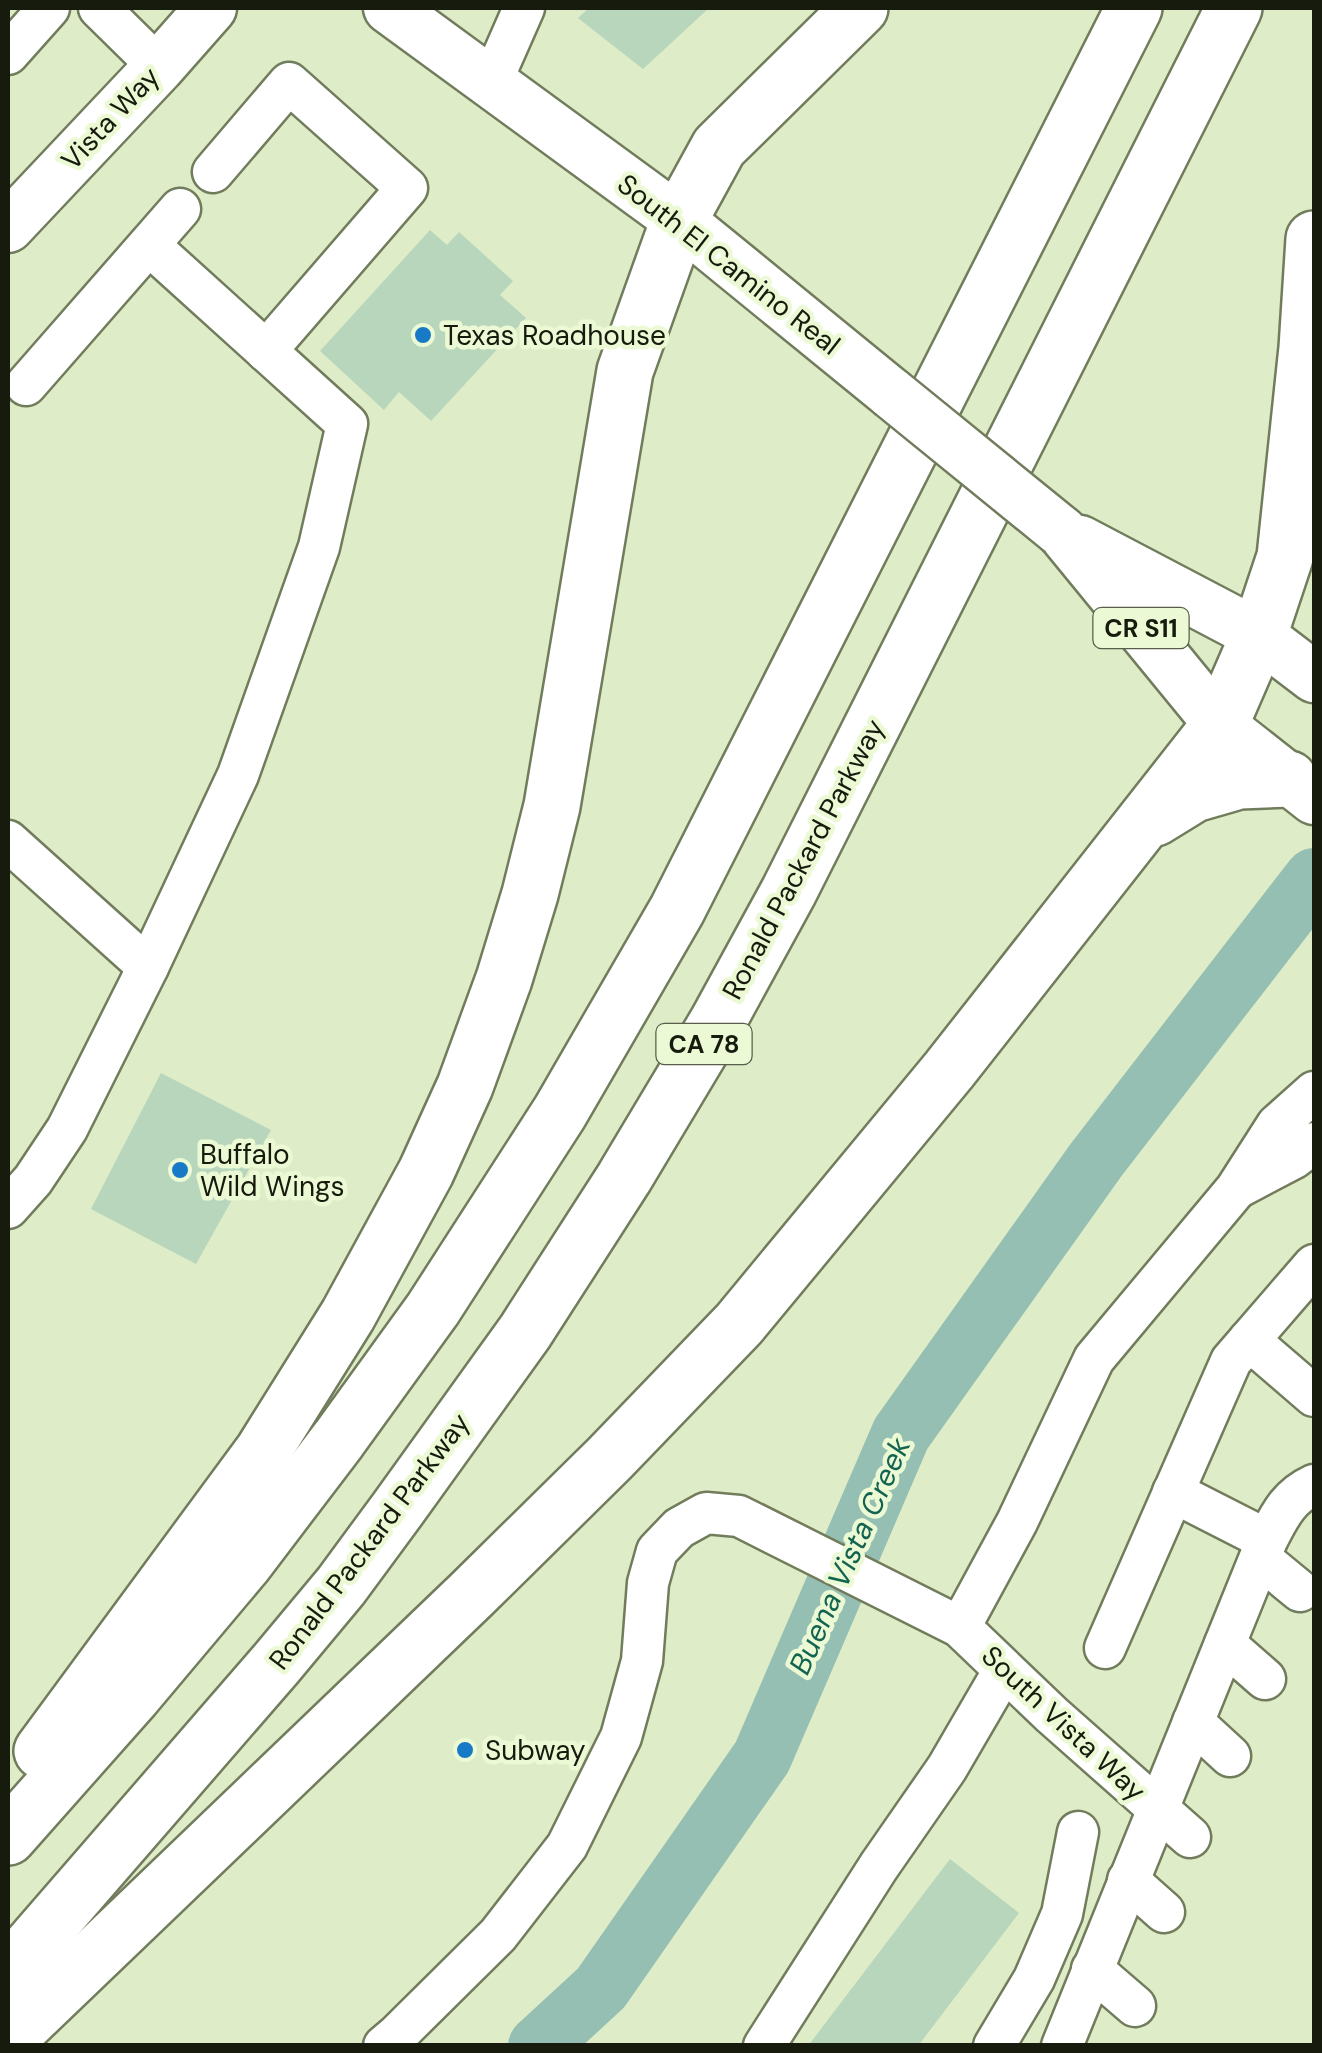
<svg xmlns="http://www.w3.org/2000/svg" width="1322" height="2053" viewBox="0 0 1322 2053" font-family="'DM Sans',sans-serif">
  <rect width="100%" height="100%" fill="#dfecc8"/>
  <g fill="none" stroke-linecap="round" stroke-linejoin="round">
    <path stroke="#95bfb2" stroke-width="60" d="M538,2046L601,1988L762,1757L901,1434L1096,1160L1314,878"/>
  </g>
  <g fill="#b7d6bb">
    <path d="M589,8H709L643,69L578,18Z"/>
    <path d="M430,230L447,245L459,232L513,281L500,295L526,318L431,421L399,392L384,410L320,351Z"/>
    <path d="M161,1073L271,1130L196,1264L91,1209Z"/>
    <path d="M950,1859L1019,1913L918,2046H808Z"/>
  </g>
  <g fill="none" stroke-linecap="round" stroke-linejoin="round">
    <g stroke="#717c5c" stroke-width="45">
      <g id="minor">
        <path d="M99,8L159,67"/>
        <path d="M8,54L49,8"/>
        <path d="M491,83L524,8"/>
        <path d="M213,172L289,83L407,188L266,351"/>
        <path d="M26,385L180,209"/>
        <path d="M8,841L148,967"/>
        <path d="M1239,1187L1294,1158L1314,1143"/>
        <path d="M8,1208L33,1180L67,1129L148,967L238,775L319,547L347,424L149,245"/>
        <path d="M1249,1340L1314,1396"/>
        <path d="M1173,1492L1267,1540"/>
        <path d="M1260,1558L1300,1591"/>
        <path d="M960,1627L1017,1522L1094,1359L1236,1189L1277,1125L1314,1092"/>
        <path d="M1225,1644L1265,1679"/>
        <path d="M1105,1648L1231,1361L1314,1265"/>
        <path d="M1193,1722L1230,1756"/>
        <path d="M1128,1880L1164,1912"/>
        <path d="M1092,1969L1135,2006"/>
        <path d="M384,2046L397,2035L498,1935L567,1846L621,1737L642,1661L648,1583L657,1551L679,1528L706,1513L739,1516L960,1627L1052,1715L1190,1837"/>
        <path d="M764,2046L879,1866L947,1768L1004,1670"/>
        <path d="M994,2046L1034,1979L1062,1914L1078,1832"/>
        <path d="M1062,2046L1267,1540C1280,1515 1288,1497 1314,1485"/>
      </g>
    </g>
    <g stroke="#717c5c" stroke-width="55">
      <g id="major">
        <path d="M389,8L679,220L891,393"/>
        <path d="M8,227L159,67L211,8"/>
        <path d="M1062,532L1220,725L1314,799"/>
        <path d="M1080,541L1259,635L1314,677"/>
      </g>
    </g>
    <g stroke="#717c5c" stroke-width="60">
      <g id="highway">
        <path d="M1155,818L1194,794L1239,781L1289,779"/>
        <path d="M42,1751L263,1451L348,1315L426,1172L465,1086L504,979L530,894L552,806L625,371L679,220L719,147L860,8"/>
        <path d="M8,1837L133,1696L244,1564L339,1439L433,1309L560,1112L677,910L1134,8"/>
        <path d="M8,1973L276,1664L341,1586L397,1510L525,1332L624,1178L718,1021L789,891L1234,8"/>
        <path d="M8,2039L471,1595L610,1458L739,1324L949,1070L1220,725L1259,635L1285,557L1307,348L1314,239"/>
      </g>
    </g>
    <use href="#minor" stroke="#fff" stroke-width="40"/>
    <use href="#major" stroke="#fff" stroke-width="50"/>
    <use href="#highway" stroke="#fff" stroke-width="55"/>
    <g stroke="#717c5c" stroke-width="55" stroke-linecap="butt">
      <path id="major-bridge" d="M891,393L1062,532"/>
    </g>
    <use href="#major-bridge" stroke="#fff" stroke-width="50"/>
  </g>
  <g fill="#187ac6" stroke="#ecf9d5" stroke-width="4">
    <circle cx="423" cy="335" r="10"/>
    <circle cx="180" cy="1170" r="10"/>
    <circle cx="465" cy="1750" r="10"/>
  </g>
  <g text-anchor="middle" stroke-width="9" stroke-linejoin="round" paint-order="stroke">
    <g fill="#ecf9d5" stroke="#575e4a" stroke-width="2.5">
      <rect x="1093.5" y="608" width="95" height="40" rx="8"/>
      <rect x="656.5" y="1024" width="95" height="40" rx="8"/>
    </g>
    <g font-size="25" font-weight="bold" fill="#171b0e">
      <text x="1141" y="637">CR S11</text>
      <text x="704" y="1053">CA 78</text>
    </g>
    <g font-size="28" fill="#171b0e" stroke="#ecf9d5">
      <text transform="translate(110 118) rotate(-47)" y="10">Vista Way</text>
      <text transform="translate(729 264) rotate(38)" y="10">South El Camino Real</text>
      <text transform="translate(803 859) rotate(-62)" y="10">Ronald Packard Parkway</text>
      <text transform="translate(369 1541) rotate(-53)" y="10">Ronald Packard Parkway</text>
      <text transform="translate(1064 1723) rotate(43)" y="10">South Vista Way</text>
    </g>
    <g font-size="28" fill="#171b0e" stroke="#ecf9d5" text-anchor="start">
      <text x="443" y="345">Texas Roadhouse</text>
      <text x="200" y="1164">Buffalo<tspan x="200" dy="32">Wild Wings</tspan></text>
      <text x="485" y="1760">Subway</text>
    </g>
    <g font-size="30" font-style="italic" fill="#136351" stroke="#ecf9d5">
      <text transform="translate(850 1556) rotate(-66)" y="10">Buena Vista Creek</text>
    </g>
  </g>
  <rect width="1322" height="2053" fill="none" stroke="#171b0e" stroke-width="20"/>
</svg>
